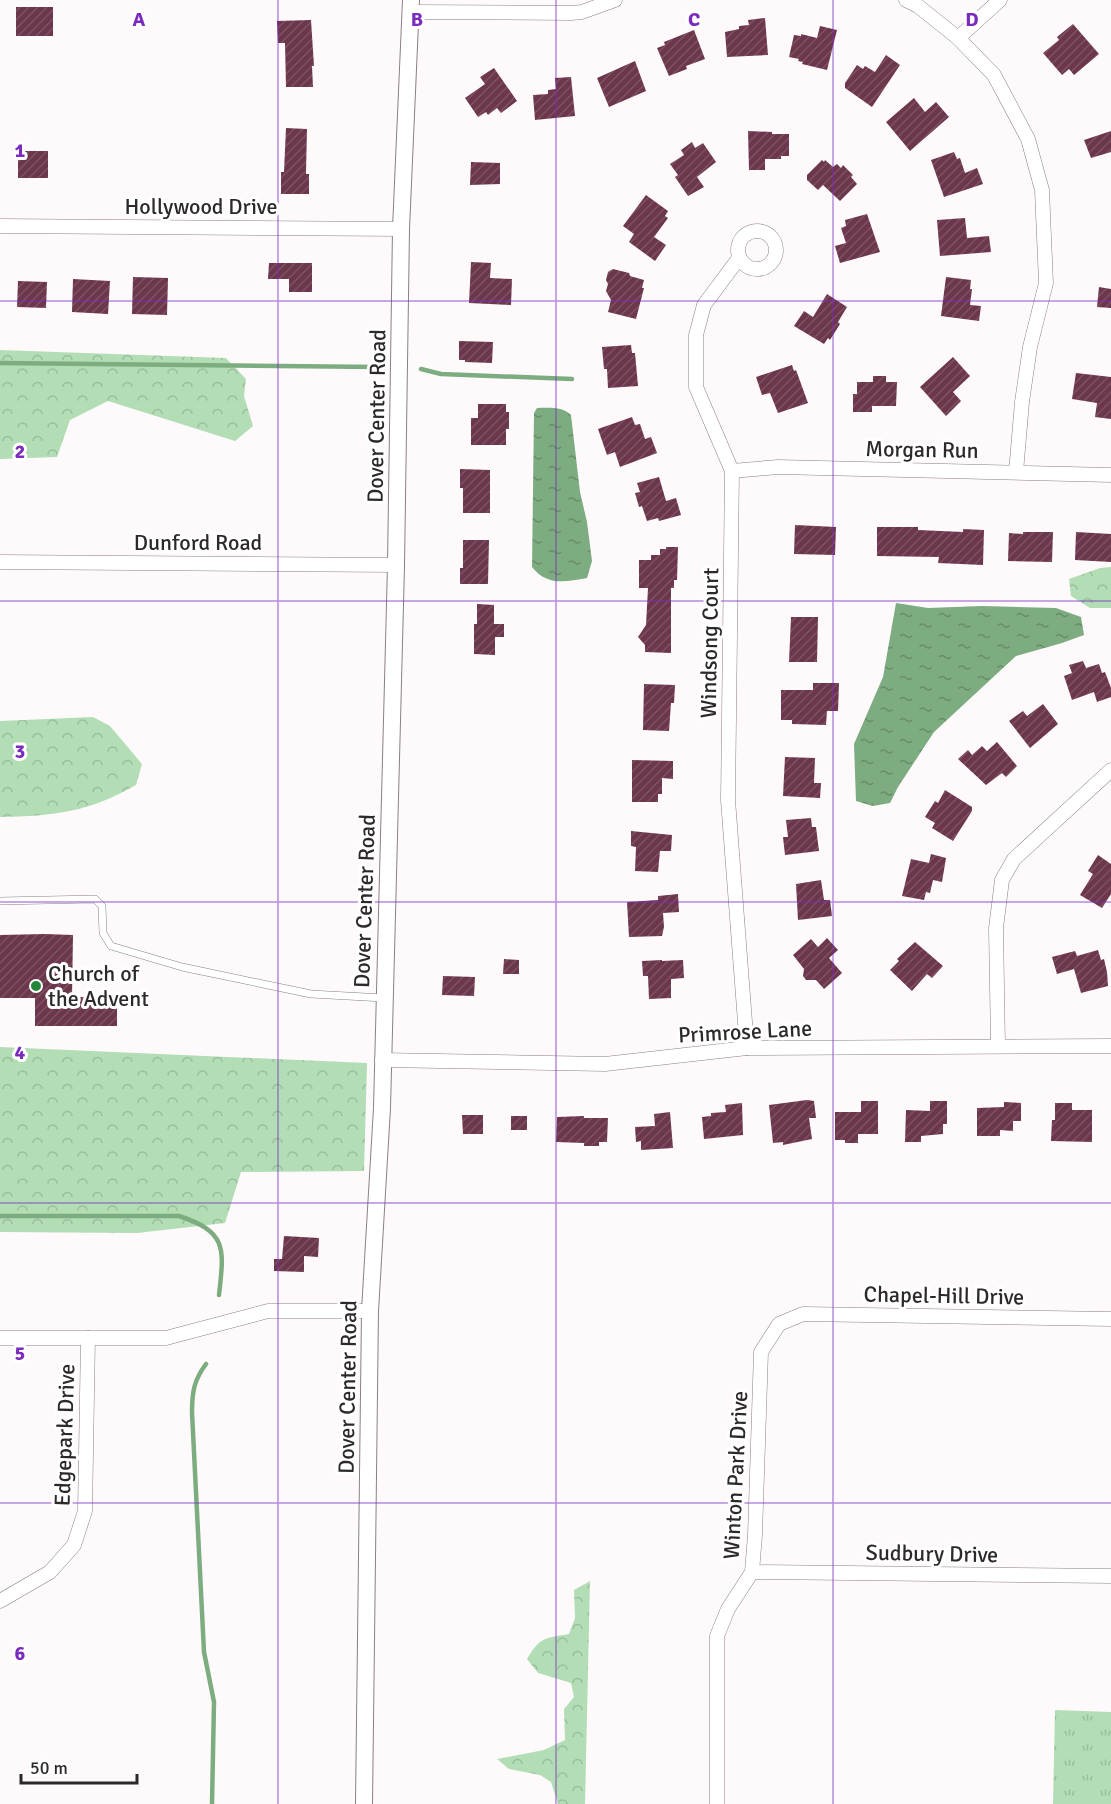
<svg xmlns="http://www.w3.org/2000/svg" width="1111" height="1804" viewBox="0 0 1111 1804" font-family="Signika,sans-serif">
  <defs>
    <pattern id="forest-crowns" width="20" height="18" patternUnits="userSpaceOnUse" patternTransform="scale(1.5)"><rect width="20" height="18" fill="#b2ddb5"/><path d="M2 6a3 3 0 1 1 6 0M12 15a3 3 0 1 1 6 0" fill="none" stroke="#99be9c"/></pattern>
    <pattern id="park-tufts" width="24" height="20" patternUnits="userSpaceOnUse" patternTransform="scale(1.5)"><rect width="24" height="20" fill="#b2ddb5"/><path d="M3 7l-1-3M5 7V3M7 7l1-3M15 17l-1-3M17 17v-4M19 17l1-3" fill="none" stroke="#99be9c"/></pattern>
    <pattern id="water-ripples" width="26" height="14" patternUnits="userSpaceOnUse" patternTransform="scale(1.5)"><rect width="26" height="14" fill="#7cac80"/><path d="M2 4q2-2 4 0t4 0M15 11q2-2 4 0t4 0" fill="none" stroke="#668c69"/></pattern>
    <pattern id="building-hatch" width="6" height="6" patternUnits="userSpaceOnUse" patternTransform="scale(1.5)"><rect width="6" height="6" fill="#6c364c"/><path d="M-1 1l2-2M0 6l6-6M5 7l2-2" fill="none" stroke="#7d5163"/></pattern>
  </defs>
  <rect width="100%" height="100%" fill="#fefafb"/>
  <g fill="url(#forest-crowns)">
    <path d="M0,350L226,358L246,379L244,396L253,426L235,441L108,401L70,420L57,457L0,459Z"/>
    <path d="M1111,567V608H1090L1071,596L1069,579L1100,568Z"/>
    <path d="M93,717L110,726L142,764L136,785C89,812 54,816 0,817V721Z"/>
    <path d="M0,1047L367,1063L364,1171L241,1172L225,1223L137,1233L0,1232Z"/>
    <path d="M590,1581L585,1804H558L551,1782L540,1775L509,1769L497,1759L544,1750L565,1740L564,1709L574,1697L571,1683L538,1673L527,1659C540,1637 545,1638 569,1634L575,1618L574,1590Z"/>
  </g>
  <path fill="url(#park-tufts)" d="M1055,1710L1111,1712V1804H1053Z"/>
  <g fill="url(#water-ripples)">
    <path d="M537,408C549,408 562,406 571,415L580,492L587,522L592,561L587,578C565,582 547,586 532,567L534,413Z"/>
    <path d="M896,603L928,608L982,606L1056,608L1081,617L1084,635L1062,643L1016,656L934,732L898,787L890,803L873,806L856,801L854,744L883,677Z"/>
  </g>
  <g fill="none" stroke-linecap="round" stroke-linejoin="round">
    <g stroke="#7cac80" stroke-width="4.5">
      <path d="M0,363L378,367"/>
      <path d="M421,369L441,374L572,379"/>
      <path d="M0,1216H179C228,1232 224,1249 219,1295"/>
      <path d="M206,1364C194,1380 192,1392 192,1412L204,1652L214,1702L212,1804"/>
    </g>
  </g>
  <g fill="url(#building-hatch)">
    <rect x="16" y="7" width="37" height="29"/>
    <path d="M765,18L768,55L727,57L725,32L739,29V26L749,25L748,20Z"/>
    <path d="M311,20L314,66H312L313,87H286L285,43H278L277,21Z"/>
    <path d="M1073,24L1099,54L1074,75L1069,69L1062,75L1043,53L1059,40L1057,37Z"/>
    <path d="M820,26L837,30L827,70L802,64L803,62L798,61L799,59L789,57L794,35L801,36V34L817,38Z"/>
    <path d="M694,30L705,59L686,66L687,69L669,76L657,48L665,45L664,42Z"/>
    <path d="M886,55L900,65L872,107L845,88V83L857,65L863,69L865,66L875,72Z"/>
    <path d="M635,61L646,91L609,107L597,78Z"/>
    <path d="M494,68L517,101L501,113L497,108L488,115L486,112L478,117L465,98L485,84L480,77Z"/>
    <path d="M571,77L575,116L535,120L533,95L548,94V90L556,89L555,78Z"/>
    <path d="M914,98L925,112L936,102L949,117L910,151L886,122Z"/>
    <path d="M286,128L307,129L306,172V174H309V194H281V172H284Z"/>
    <path d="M748,131L772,132V134H789V156H781V159H765V170H749Z"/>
    <path d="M1111,131V152L1091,158L1084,140Z"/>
    <path d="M692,142L695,148L703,143L716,162L697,177L704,187L688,196L675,177L678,175L670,164L684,155L681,150Z"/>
    <rect x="18" y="151" width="30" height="27"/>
    <path d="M954,152L957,159L960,158L965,173L977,168L983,184L944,197L931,160Z"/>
    <path d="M822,160L824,162L825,160L833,167L837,164L841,168L843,165L853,175L851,177L857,184L840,201L823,185L818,190L807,180V175Z"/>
    <path d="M471,162L500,163V184L470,185Z"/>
    <path d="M646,195L668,211L665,216L668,218L654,237L666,245L655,261L629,242L634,234L623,226Z"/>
    <path d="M867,214L880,252L840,263L835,246L846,243L841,228L846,226L845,220Z"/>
    <path d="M965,218L967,238L989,236L991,252L940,256L937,220Z"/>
    <path d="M471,262L491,263L490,278L512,279L511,305L469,303Z"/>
    <path d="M269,263H312V292H289V279H268Z"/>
    <path d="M613,269L629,273L630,276L644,280L642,288H644L636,319L608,312L611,300L606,291L608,284L606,280L608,272Z"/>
    <path d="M133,277L168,278L167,315L132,314Z"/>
    <path d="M946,277L971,280L970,289H972L970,305L981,306L979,321L941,316Z"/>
    <path d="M73,279L110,281L108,314L72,312Z"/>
    <path d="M18,281L47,282L46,308L17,307Z"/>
    <path d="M1099,287L1111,289V308L1097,307Z"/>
    <path d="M827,294L847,307L838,322L840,324L830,340L828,338L824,344L794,326L804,311L813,317Z"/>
    <path d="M459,341L493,342L492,363L465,362V360H459Z"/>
    <path d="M631,345L632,353H635L638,386L608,388L607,369H604L602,347Z"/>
    <path d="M953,357L970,376L953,392L961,401L946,416L920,387Z"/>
    <path d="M792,365L794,371L796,370L808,403L778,413L770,393L762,395L756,377Z"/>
    <path d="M1076,373L1111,377V419L1095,417L1097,403L1072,399Z"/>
    <path d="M873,376H886V382H897L896,406H872V412H853V394H857V382H873Z"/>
    <path d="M478,404H506V412H509V429H506V445H471V418H478Z"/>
    <path d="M632,417L635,425L640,424L645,439L651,437L657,453L620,467L615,452L607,455L598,429Z"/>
    <path d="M460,469L490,470V513H463V488H460Z"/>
    <path d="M659,477L666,501L676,498L681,515L659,521L658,518L647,521L642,506L639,507L635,493L640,492L637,483Z"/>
    <path d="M795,525L836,527L835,555L794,554Z"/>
    <path d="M877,527H918V530L963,532V529L984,530L983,565L938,563L939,557L877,556Z"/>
    <path d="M1023,532H1053L1052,562L1008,561L1009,533L1023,534Z"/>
    <path d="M1076,532L1111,534V562L1075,560Z"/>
    <path d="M463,540H489L488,584H460V568H463Z"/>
    <path d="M666,547H678L677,580H674V588H671V653L645,652V645L638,637L646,625L648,588H639V560H651V555H660V549H666Z"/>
    <path d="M477,604L494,605V624H504V637H495V655L474,654V624H477Z"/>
    <path d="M791,617H818L817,662H789Z"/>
    <path d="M1083,661L1086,668L1099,664L1102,673L1105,672L1111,688V697L1097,702L1094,692L1072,700L1064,676L1072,673L1069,665Z"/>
    <path d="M813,683H839L838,711H827L826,725L792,724V720H781V690H813Z"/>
    <path d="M644,684L675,685L674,703H671L669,731L643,730Z"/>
    <path d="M1043,704L1058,724L1030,748L1009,721L1023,711L1027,716Z"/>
    <path d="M997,742L1017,766L1006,777L1002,773L986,785L958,759L968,750L972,755L982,746L987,751Z"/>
    <path d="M785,757L815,758L814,783H821L820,798L783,796Z"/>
    <path d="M632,760L673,761V779L662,778V794H658V802H632Z"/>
    <path d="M945,790L972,807V811L953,841L932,828L935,823L925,817L935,801L938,803Z"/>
    <path d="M811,818L812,827H816L819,851L785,855L783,837H788L786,820Z"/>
    <path d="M631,831L672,835L671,851H660L658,872L635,871L636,847L631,846Z"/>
    <path d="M931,854L946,858L942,882L933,880L930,893L926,892L924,900L902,896L911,859L929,863Z"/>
    <path d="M1098,855L1111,864V894L1102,908L1080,895L1093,874L1088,871Z"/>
    <path d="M821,880L824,900H830L832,916L798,920L796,884Z"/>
    <path d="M678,894L679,912L663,913L664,927L662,936L629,937L627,902L658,900V896Z"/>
    <path d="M45,934L73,935L72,997H117V1026H35V998H0V935Z"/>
    <path d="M827,938L838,950L829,958L842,973L824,989L816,980H806L803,976L804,969L793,955L811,939L818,947Z"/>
    <path d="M915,942L943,966L932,978L927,974L912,991L890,970L899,961L897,959Z"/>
    <path d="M1098,950L1101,960L1104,959L1107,972L1108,986L1081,993L1074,969L1057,974L1052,957L1075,951L1077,956Z"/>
    <path d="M504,959L519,960V974H503Z"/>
    <path d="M662,960V961L683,960L684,978L671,979V998L649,999L648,976H643L642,961Z"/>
    <path d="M443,976L475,977L474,996L442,995Z"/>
    <path d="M807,1100L814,1101L816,1118H809L812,1139L783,1145V1142L773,1143L769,1105Z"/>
    <path d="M861,1101H878V1134H858V1143H845V1140H835V1112H861Z"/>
    <path d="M930,1101H947V1124H943V1134L921,1136V1142H905L906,1110L930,1111Z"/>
    <path d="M1004,1102L1021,1103V1121H1013V1131L1000,1130V1136H977V1108L1004,1107Z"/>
    <path d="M742,1103L743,1135L704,1139L702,1117L711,1116V1113L726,1112L725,1105Z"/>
    <path d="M1055,1103H1072V1110H1092V1142L1051,1141L1052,1120H1055Z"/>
    <path d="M670,1112L673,1148L641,1150V1141L636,1142L635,1127L655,1126L654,1114Z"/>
    <path d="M462,1115H483V1134H463Z"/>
    <rect x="511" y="1116" width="16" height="14"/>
    <path d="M584,1116V1118H608L607,1142H599V1146H584V1143L556,1142L557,1117Z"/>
    <path d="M284,1236L319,1238L318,1257L304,1256V1272L274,1271V1259H282Z"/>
  </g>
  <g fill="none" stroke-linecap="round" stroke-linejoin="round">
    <g stroke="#898083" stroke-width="8">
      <path id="service" d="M0,901L95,899L102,906L103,933L111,946L182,967L311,994L384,998"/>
    </g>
    <g stroke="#898083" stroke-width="15">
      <g id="minor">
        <path d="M906,0L918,6L958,38L994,75L1028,139L1042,190L1046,283L1030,347L1022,402L1016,472"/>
        <path d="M411,12L571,13L582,12L615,0"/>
        <path d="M958,38L1000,0"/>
        <path d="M0,226L401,229"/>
        <circle cx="757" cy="250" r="19"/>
        <path d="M739,258L704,305L696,335V387L732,471L728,800L747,1048"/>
        <path d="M732,471L778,467L1111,475"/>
        <path d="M0,562L396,565"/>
        <path d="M998,1045L996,928L1002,880L1014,859L1111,770"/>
        <path d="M382,1060L605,1064L747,1048L1111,1046"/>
        <path d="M0,1338H166L268,1311H370"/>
        <path d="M752,1572L1111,1576"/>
        <path d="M0,1601L50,1572L74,1545L85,1511L88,1338"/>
        <path d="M717,1804V1636L728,1609L752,1572L755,1535L761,1352L779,1324L803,1314L1111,1319"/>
      </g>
    </g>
    <g stroke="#898083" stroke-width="18">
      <path id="tertiary" d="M364,1804L370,1311L382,1108L396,565L401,229L411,0"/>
    </g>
    <use href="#service" stroke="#fff" stroke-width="7"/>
    <use href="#minor" stroke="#fff" stroke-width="14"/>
    <use href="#tertiary" stroke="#fff" stroke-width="16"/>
  </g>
  <path fill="none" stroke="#7b2cbf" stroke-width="1.5" stroke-opacity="0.55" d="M278,0V1804M556,0V1804M833,0V1804M0,301H1111M0,601H1111M0,902H1111M0,1203H1111M0,1503H1111"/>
  <circle fill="#228538" stroke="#fff" stroke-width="2" cx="36" cy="986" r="6"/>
  <g text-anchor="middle" stroke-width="6" stroke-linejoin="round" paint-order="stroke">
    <g font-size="22" fill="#2d292a" stroke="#fff">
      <text x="201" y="214">Hollywood Drive</text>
      <text transform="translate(376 416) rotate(-89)" y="8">Dover Center Road</text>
      <text transform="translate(922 449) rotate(1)" y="8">Morgan Run</text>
      <text x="198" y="550">Dunford Road</text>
      <text transform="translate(709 643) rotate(-89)" y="8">Windsong Court</text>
      <text transform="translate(364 901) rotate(-88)" y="8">Dover Center Road</text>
      <text transform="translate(745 1031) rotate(-3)" y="8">Primrose Lane</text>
      <text transform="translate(944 1295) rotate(1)" y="8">Chapel-Hill Drive</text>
      <text transform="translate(347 1387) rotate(-89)" y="8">Dover Center Road</text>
      <text transform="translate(64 1435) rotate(-88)" y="8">Edgepark Drive</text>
      <text transform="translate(735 1475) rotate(-87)" y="8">Winton Park Drive</text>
      <text transform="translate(932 1553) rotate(1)" y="8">Sudbury Drive</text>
    </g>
    <g font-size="22" fill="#2d292a" stroke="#fff" text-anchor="start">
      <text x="48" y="981">Church of<tspan x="48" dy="25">the Advent</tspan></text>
    </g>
  </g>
  <g font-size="20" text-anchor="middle" font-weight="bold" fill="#7b2cbf" stroke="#fff" stroke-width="6" stroke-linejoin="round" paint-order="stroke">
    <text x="139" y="26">A</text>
    <text x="417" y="26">B</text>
    <text x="694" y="26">C</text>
    <text x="972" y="26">D</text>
    <text x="20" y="157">1</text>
    <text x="20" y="458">2</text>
    <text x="20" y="758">3</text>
    <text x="20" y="1059">4</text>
    <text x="20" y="1360">5</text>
    <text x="20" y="1660">6</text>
  </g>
  <path d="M21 1774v9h116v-9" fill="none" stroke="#2d292a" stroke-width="3"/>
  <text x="30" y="1774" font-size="18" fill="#2d292a" stroke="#ffffff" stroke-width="4.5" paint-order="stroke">50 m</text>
</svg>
